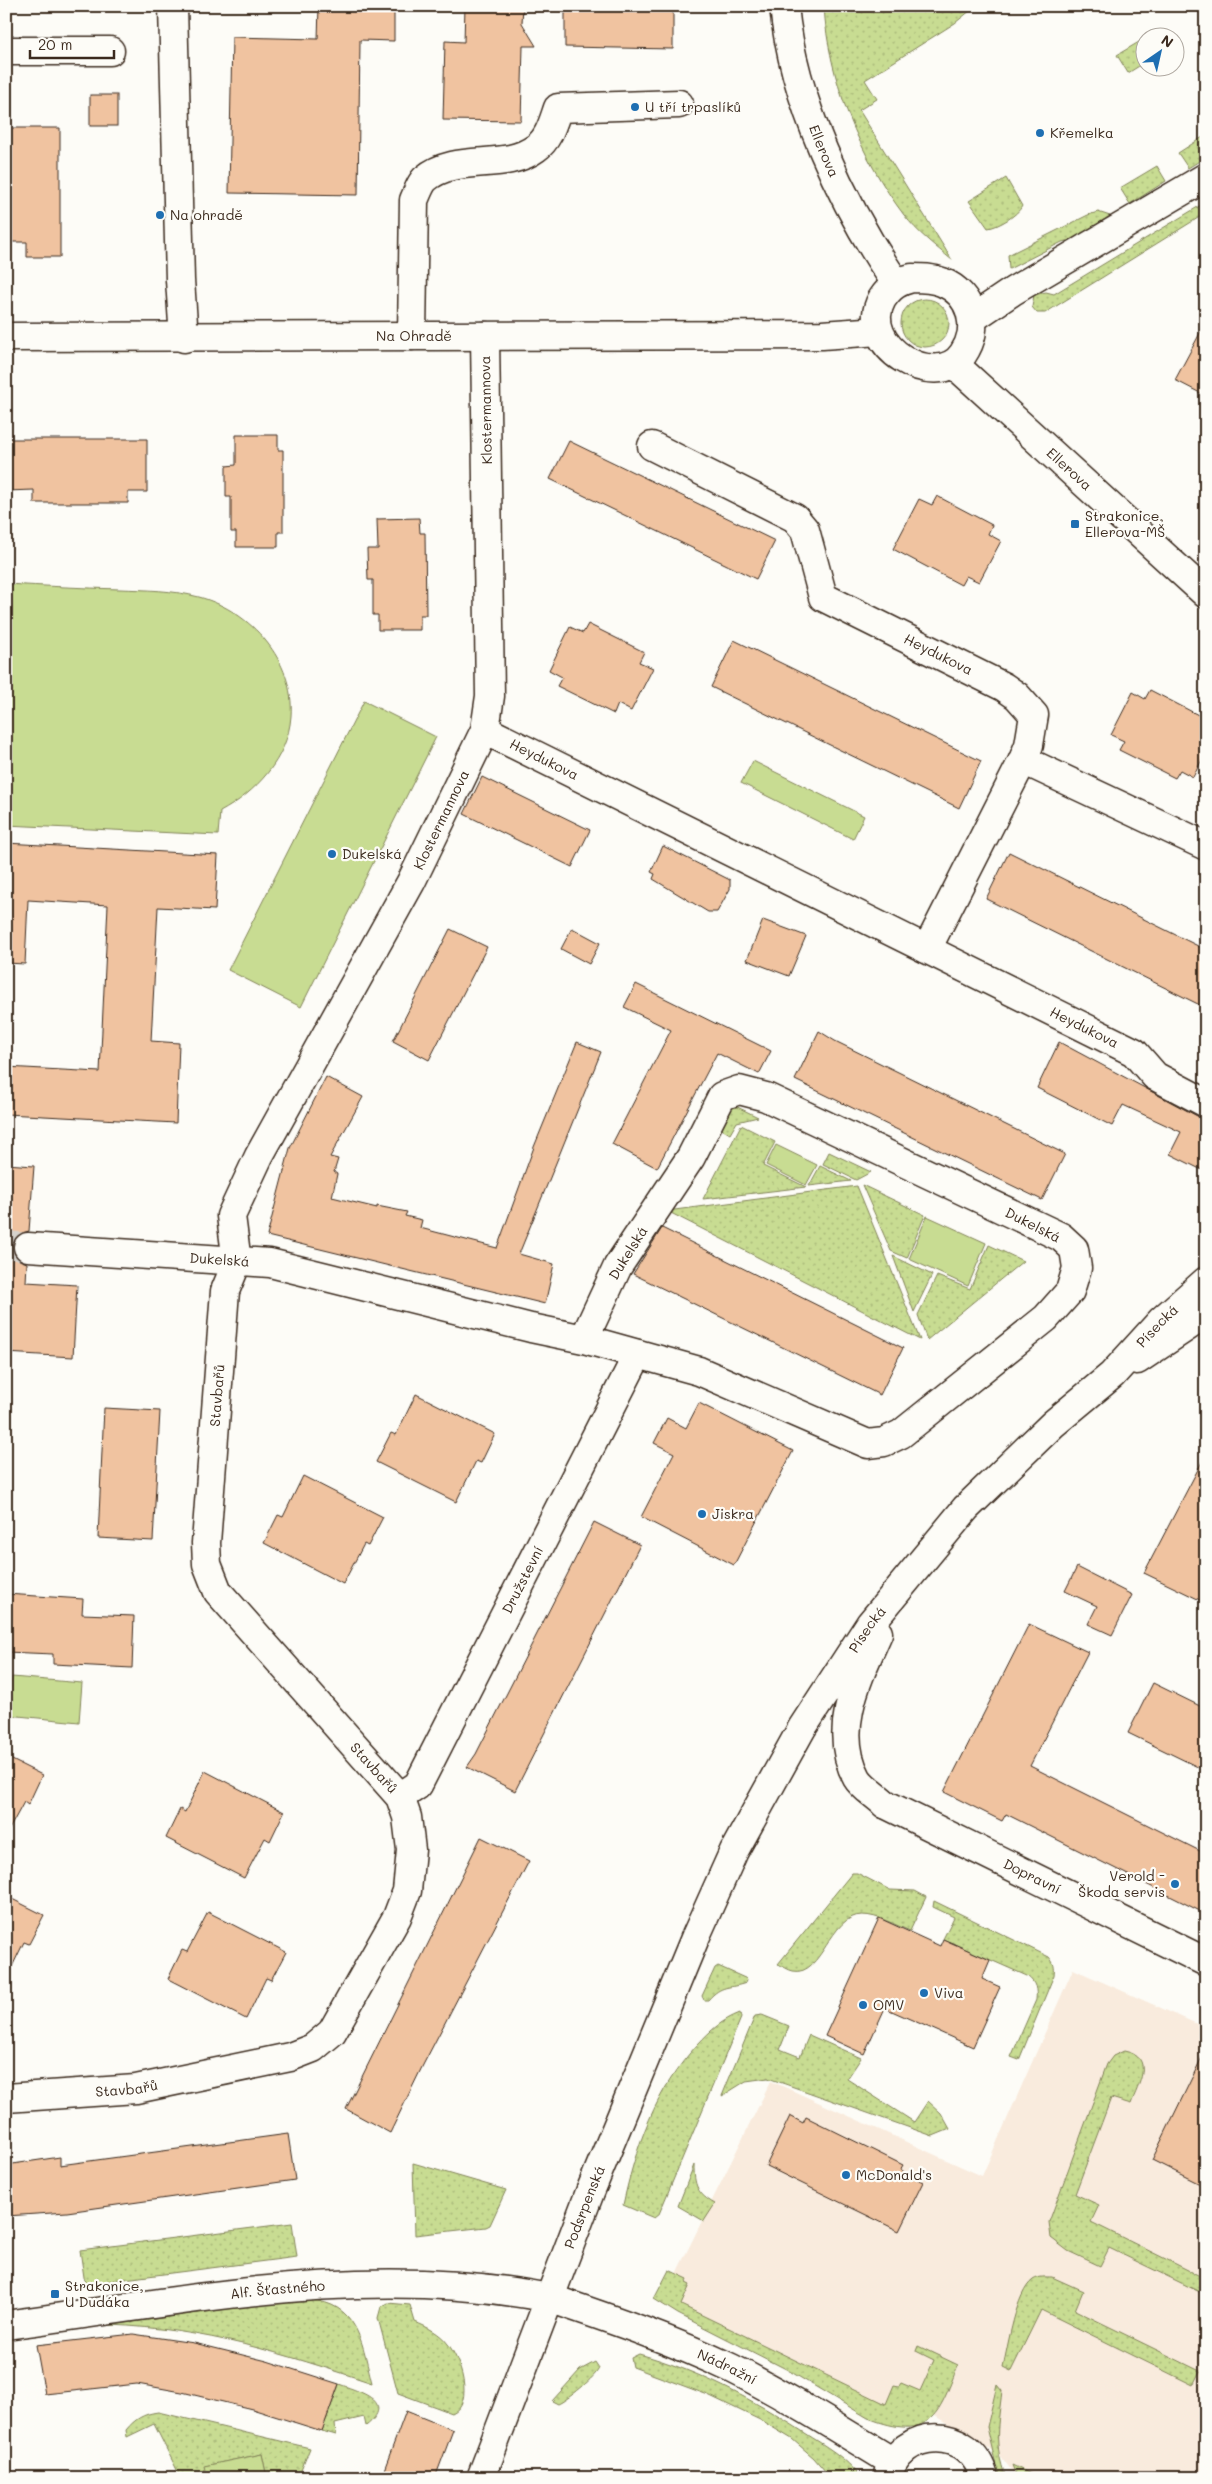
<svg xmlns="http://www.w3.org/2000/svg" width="1212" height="2484" viewBox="0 0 1212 2484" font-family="Mali,sans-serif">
  <defs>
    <pattern id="grass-dots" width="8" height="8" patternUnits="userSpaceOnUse" patternTransform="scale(1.25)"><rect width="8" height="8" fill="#c8dc92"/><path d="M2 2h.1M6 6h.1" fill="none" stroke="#adbd7d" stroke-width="1.8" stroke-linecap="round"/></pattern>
  </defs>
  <rect width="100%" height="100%" fill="#fdfcf7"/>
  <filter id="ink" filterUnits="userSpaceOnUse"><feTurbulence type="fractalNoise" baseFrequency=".02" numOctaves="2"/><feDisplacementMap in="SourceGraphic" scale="10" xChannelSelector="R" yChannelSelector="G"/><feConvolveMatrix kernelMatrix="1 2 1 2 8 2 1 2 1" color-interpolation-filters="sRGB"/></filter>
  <g filter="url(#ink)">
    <path fill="#f9ebdd" d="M1073,1969L1206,2028V2478H1017L1000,2455L930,2413L903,2425L663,2300L771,2081L982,2176Z"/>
    <g fill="url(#grass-dots)" stroke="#828358">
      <path d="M824,6H976L955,23L865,80L877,99L859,110L952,260C935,246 918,233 904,215C860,157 828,79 824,6Z"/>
      <path d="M1144,39V63L1128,73L1117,55Z"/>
      <path d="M1206,135V157L1188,168L1178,153Z"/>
      <path d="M1157,166L1166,181L1130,204L1120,188Z"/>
      <path d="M1006,178L1022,206C1018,215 998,227 988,228L969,201Z"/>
      <path d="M1206,202V213L1045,313H1037L1032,307L1034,295L1046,292L1054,294Z"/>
      <path d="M1098,212L1110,216L1074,239L1062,242L1009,269L1008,255L1088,215Z"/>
      <circle cx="925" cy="323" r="24"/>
      <path d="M725,1101L758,1117L737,1122L730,1134L713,1124Z"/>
      <path d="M741,1125L775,1142L763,1166L806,1187L703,1199Z"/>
      <path d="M829,1152L871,1172L856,1180L823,1164Z"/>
      <path d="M820,1166L851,1181L809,1186Z"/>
      <path d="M862,1185L925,1215L907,1258L891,1251Z"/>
      <path d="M857,1186L920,1340L667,1211Z"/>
      <path d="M989,1245L1023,1261L927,1340L918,1315L937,1276L970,1289Z"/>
      <path d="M893,1256L932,1275L914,1312Z"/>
      <path d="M852,1873H857L890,1890L915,1891L926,1897L910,1931C895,1925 878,1915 862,1915C830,1915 822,1977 793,1971C788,1970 783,1966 778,1964Z"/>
      <path d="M934,1901L1049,1957C1054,1963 1055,1967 1054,1975L1019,2060L1011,2057L1036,2000C1037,1989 1036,1983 1027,1976L943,1939L954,1917L933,1907Z"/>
      <path d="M718,1966L747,1979L746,1983C729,1989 722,1984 708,2000H704L702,1996L715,1968Z"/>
      <path d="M740,2013L741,2018L659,2214L654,2218L623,2205C636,2146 655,2090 698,2044C711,2030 722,2020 740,2013Z"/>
      <path d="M762,2015L789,2026L780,2049L800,2057L809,2035L861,2058L847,2079L914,2122L928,2101L941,2113L950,2129L933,2136L768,2078L746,2081L722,2096L755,2016Z"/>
      <path d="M1124,2051C1156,2057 1138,2085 1131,2104L1111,2098L1075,2194L1099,2205L1091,2222L1206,2279V2295L1109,2248L1100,2266L1068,2251L1051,2238L1049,2222L1107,2064L1113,2056Z"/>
      <path d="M413,2163L506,2190L490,2225L486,2227L415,2235Z"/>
      <path d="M694,2165C694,2185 697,2194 715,2204L704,2221L678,2206Z"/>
      <path d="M292,2223L297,2257L85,2284L80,2250Z"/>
      <path d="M669,2270L688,2279L686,2283L690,2285L681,2305L886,2404L894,2385L899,2386L901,2383L920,2391L934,2360L916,2351L918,2346L958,2365C938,2417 930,2442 868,2418L786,2369L678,2314L654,2299Z"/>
      <path d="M1052,2277L1083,2291L1075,2310L1200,2371L1193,2385L1041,2310L1011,2371L1003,2367C1008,2346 1016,2292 1033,2280C1039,2276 1046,2277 1052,2277Z"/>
      <path d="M286,2301C297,2301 308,2299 318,2301C360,2308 363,2349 372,2383C282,2353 206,2329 110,2325Z"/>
      <path d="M388,2303L410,2305L415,2322C427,2327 440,2333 448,2344C460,2359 475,2403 452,2413L398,2393L378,2318L381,2307Z"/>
      <path d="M639,2354C697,2370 754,2400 805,2433C825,2446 846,2457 861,2478H831L814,2458L792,2439L762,2421L708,2395L633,2367L631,2358Z"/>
      <path d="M595,2362L599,2368C597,2376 566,2401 558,2404L552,2401L580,2370Z"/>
      <path d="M339,2384C360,2392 397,2401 366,2426L364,2417L335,2424L336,2435L322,2431Z"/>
      <path d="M997,2385L1002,2391C998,2425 993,2443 1006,2478H999L987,2427Z"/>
      <path d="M158,2412L310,2448L298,2478H267L262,2454L205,2466L207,2478H181L154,2424L127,2437L126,2430C135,2419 143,2414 158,2412Z"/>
      <path d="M1012,2465L1039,2478H1017Z"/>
    </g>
    <g fill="#c8dc92" stroke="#828358">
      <path d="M6,584C44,586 82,588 120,589C146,590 173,590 199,597C251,611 295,661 291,716C288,759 255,793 220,812L218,835L6,825Z"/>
      <path d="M364,701L436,737L301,1007L228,970Z"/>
      <path d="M753,761L864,816L853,839L741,783Z"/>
      <path d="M776,1145L817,1165L806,1185L766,1165Z"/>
      <path d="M927,1216L986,1243L968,1286L909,1259Z"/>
      <path d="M12,1677L82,1683L79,1722L8,1715Z"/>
      <path d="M262,2454L267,2478H207L204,2466Z"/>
    </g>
    <g fill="#f0c3a0" stroke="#3b2a1e">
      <path d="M319,6H394V41L360,40L358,195L229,193L232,37L318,39Z"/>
      <path d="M465,6H523L522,23L536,46H523L521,121L443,120L445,41L464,42Z"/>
      <path d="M565,6H673V49L565,47Z"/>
      <rect x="90" y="95" width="27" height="31"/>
      <path d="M6,128H60V257H27V242H6Z"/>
      <path d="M1206,322V396L1175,380Z"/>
      <path d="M236,435H278V450H283V532H278V547H236V532H231V497H226V466L236,465Z"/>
      <path d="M6,439H147V492H128V503H34V490L6,491Z"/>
      <path d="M569,441L775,541L756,579L550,479Z"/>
      <path d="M937,496L992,525L988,534L1001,541L979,582L966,576L961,585L893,549L919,499L932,505Z"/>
      <path d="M419,518L420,533H425L426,615H420V630H378V615H373V580H368L367,549H378L377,519Z"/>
      <path d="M588,624L644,652L639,662L653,668L631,711L618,704L614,714L557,686L562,677L549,670L570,627L583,633Z"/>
      <path d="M734,640L981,761L959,808L711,687Z"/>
      <path d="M1150,690L1206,719V752L1193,777L1180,770L1175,778L1119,750L1124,741L1111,735L1133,692L1145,699Z"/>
      <path d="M482,777L590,830L572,867L464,814Z"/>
      <path d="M6,843L218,855L215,910L158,907L151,1041L179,1043L176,1123L6,1114V1067L100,1072L108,905L28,900L25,964L6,963Z"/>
      <path d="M663,846L730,880V889L717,912H708L653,879L655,874L651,872Z"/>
      <path d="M1009,852L1206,950V1008L986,899Z"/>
      <path d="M763,920L806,936L789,976L747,960Z"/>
      <path d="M572,928L600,943L589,964L561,949Z"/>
      <path d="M450,929L487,947L429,1060L393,1041Z"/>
      <path d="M636,984L771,1051L759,1074L717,1053L657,1168L612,1144L671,1030L624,1007Z"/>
      <path d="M819,1031L835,1041L1065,1154L1042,1200L795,1080Z"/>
      <path d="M577,1042L601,1052L519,1254L554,1264L545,1304L267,1236L290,1148L326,1077L363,1097L330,1157L338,1159L334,1172L337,1174L332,1197L377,1208V1206L407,1212L405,1216L422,1220L420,1228L497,1248L534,1147Z"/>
      <path d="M1059,1042L1199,1117L1206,1118V1172L1170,1154L1181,1132L1123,1105L1112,1126L1037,1088Z"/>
      <path d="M6,1164L34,1166L29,1231L22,1233L15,1238L12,1246L14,1254L19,1260L27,1263L26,1282L77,1285L73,1357L6,1353Z"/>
      <path d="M662,1228L903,1348L880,1395L633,1274Z"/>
      <path d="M416,1394L495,1434L481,1463L476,1461L456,1502L376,1462L391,1433L396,1435Z"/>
      <path d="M699,1403L793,1451L734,1565L641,1517L674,1453L654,1443L667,1418L686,1428Z"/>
      <path d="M104,1408L160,1411L153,1541L98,1538Z"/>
      <path d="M1206,1454V1603L1144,1573Z"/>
      <path d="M303,1476L383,1517L368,1546L364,1544L343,1584L264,1543L278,1515L283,1517Z"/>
      <path d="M594,1522L640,1545L515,1791L467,1767L476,1754Z"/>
      <path d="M1077,1567L1132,1595L1112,1635L1088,1624L1097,1606L1065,1591Z"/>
      <path d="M6,1594L83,1599L82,1614L134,1616L132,1668L53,1664V1654L6,1652Z"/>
      <path d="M1029,1624L1088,1652L1030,1766L1206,1854V1914L1006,1814L1002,1821L944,1792Z"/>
      <path d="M1153,1683L1206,1709V1771L1128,1733Z"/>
      <path d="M6,1757L42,1775L28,1805L24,1802L6,1835Z"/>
      <path d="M205,1771L284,1812L270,1841L265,1838L244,1878L166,1838L180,1809L185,1812Z"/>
      <path d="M481,1837L529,1861L423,2065L390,2133L346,2109Z"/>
      <path d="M6,1896L44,1915L29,1944L24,1942L6,1979Z"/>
      <path d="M208,1912L286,1952L271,1980L266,1978L246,2019L168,1979L182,1950L187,1952Z"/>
      <path d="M879,1918L940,1946L943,1939L990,1960L982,1979L1000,1987L973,2047L885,2008L864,2054L825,2036Z"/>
      <path d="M1206,2049V2187L1152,2160Z"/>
      <path d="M790,2116L803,2123L806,2117L903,2165L900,2170L923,2182L899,2231L766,2166Z"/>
      <path d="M288,2134L295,2180L67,2212L6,2216V2165L60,2157V2165Z"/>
      <path d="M133,2334L194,2343L267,2361L339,2384L322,2431L252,2409L182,2392L137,2384L45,2394L36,2345Z"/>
      <path d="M406,2411L453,2430L435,2478H381Z"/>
    </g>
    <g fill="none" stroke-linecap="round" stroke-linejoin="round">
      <path stroke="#d6d2cc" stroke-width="28" stroke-dasharray="28 14" stroke-linecap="butt" d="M6,1245L28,1247"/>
      <g stroke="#3b2a1e" stroke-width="31">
        <g id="minor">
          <path d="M173,6L180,280L184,338"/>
          <path id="s1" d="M784,6C793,100 843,206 896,283"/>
          <path d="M6,51H110"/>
          <path d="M912,278C922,278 932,278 942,282C972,294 981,328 963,354C937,393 856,346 882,299C890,287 898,281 912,278Z"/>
          <path d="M973,318L1013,291L1206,177"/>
          <path d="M412,336L414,200C417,194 420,184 425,179C457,152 504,172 536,148C549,139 553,122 558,108L679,104"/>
          <path id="s2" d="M6,337L822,335L879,331"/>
          <path id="s3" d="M954,364L1206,594"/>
          <path id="s4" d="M652,446L795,518L805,530L823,597L1004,687L1017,696L1034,715L1029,745L1023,760L927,949"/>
          <path id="s5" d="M485,730L1134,1052L1155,1076L1206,1103"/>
          <path d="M1023,760L1206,846"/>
          <path id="s6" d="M28,1247L270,1263L531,1328L584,1339L699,1371L868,1444L884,1442L901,1434L1046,1318L1070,1291L1077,1268L1074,1249L1061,1237L766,1097L739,1090L722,1096L691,1157L618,1266L584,1339"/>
          <path id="s7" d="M237,1262L231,1216L259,1156L411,882L485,730L490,696L485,336"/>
          <path id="s8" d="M400,1797L418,1785L638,1354"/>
          <path id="s9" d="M885,1804L1206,1962"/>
          <path id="s10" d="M6,2098L136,2089L290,2057L313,2048L332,2032L397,1917L407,1891L411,1850L407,1817L400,1797L218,1592L207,1564L206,1543L225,1291L237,1262"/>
          <path id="s11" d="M549,2298C611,2319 672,2340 731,2368C787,2396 840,2430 893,2462"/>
          <path d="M887,2478C900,2425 972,2425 984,2478"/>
        </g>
      </g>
      <g stroke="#3b2a1e" stroke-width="31">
        <g id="major">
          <path d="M1137,1360L1206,1314"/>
          <path d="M878,1633C858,1678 831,1730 857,1778C862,1787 877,1796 885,1804"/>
          <path id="s12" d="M6,2325C186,2301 369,2262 549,2298"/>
          <path id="s13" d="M481,2478L590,2192L695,1938L734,1851L802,1728L870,1624L966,1508L1053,1424L1112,1375L1162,1320L1206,1281"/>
        </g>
      </g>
      <use href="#minor" stroke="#fdfcf7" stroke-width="28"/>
      <use href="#major" stroke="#fdfcf7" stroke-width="28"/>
    </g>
  </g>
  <g fill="#1f6fb2" stroke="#fdfcf7" stroke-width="2">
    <circle cx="635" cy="107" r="5"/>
    <circle cx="1040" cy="133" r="5"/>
    <circle cx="160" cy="215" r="5"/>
    <rect x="1070" y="519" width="10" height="10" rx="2.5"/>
    <circle cx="332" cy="854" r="5"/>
    <circle cx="702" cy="1514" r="5"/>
    <circle cx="1175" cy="1884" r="5"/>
    <circle cx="924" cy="1993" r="5"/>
    <circle cx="863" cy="2005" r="5"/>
    <circle cx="846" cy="2175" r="5"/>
    <rect x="50" y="2289" width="10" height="10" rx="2.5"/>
  </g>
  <g text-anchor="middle" stroke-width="4.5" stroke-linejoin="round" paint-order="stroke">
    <g font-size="14" fill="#3b2a1e" stroke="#fdfcf7" text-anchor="start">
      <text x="645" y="112">U tří trpaslíků</text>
      <text x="1050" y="138">Křemelka</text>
      <text x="170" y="220">Na ohradě</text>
      <text x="1085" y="521">Strakonice,<tspan x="1085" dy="16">Ellerova-MŠ</tspan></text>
      <text x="342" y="859">Dukelská</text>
      <text x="712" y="1519">Jiskra</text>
      <text x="1165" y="1881" text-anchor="end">Verold -<tspan x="1165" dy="16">Škoda servis</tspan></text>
      <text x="934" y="1998">Viva</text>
      <text x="873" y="2010">OMV</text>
      <text x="856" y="2180">McDonald's</text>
      <text x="65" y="2291">Strakonice,<tspan x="65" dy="16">U Dudáka</tspan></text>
    </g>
    <g font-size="14" fill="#3b2a1e" stroke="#fdfcf7">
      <text dy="5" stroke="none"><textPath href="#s1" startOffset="151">Ellerova</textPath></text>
      <text dy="5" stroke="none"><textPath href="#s2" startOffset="408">Na Ohradě</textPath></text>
      <text transform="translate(486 410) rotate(-91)" y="5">Klostermannova</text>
      <text dy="5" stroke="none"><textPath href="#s3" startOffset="156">Ellerova</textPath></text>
      <text dy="5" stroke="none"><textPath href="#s4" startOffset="374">Heydukova</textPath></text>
      <text dy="5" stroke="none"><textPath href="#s5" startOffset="66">Heydukova</textPath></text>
      <text dy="5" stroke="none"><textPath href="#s7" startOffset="495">Klostermannova</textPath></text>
      <text dy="5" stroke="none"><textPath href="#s5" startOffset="669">Heydukova</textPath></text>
      <text transform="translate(1033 1225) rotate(27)" y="5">Dukelská</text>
      <text transform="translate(628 1253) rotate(-58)" y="5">Dukelská</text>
      <text dy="5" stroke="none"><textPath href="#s6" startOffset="192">Dukelská</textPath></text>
      <text dy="5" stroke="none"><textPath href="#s13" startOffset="1356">Písecká</textPath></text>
      <text dy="5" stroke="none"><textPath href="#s10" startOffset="1066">Stavbařů</textPath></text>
      <text dy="5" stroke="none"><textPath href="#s8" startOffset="252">Družstevní</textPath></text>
      <text dy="5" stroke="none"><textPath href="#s13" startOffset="935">Písecká</textPath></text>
      <text transform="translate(374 1768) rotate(48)" y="5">Stavbařů</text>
      <text dy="5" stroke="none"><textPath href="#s9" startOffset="164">Dopravní</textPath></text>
      <text dy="5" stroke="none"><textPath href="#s10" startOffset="121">Stavbařů</textPath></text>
      <text dy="5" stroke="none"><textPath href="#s13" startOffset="290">Podsrpenská</textPath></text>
      <text dy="5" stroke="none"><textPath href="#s12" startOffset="274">Alf. Šťastného</textPath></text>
      <text dy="5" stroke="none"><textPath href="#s11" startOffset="191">Nádražní</textPath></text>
    </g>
  </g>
  <rect width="1212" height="2484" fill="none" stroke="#fdfcf7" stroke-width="25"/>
  <rect x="12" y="12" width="1187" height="2459" fill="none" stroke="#3b2a1e" stroke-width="2" filter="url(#ink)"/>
  <g transform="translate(1160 52) rotate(34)"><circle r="24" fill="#fdfcf7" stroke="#afa8a0"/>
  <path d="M0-4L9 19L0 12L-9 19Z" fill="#1f6fb2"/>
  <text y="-8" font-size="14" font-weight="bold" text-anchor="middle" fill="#3b2a1e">N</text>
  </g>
  <path d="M30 50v8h84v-8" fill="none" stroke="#3b2a1e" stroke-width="2.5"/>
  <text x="38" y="50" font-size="15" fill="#3b2a1e" stroke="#fdfcf7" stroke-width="4" paint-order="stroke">20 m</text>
</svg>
